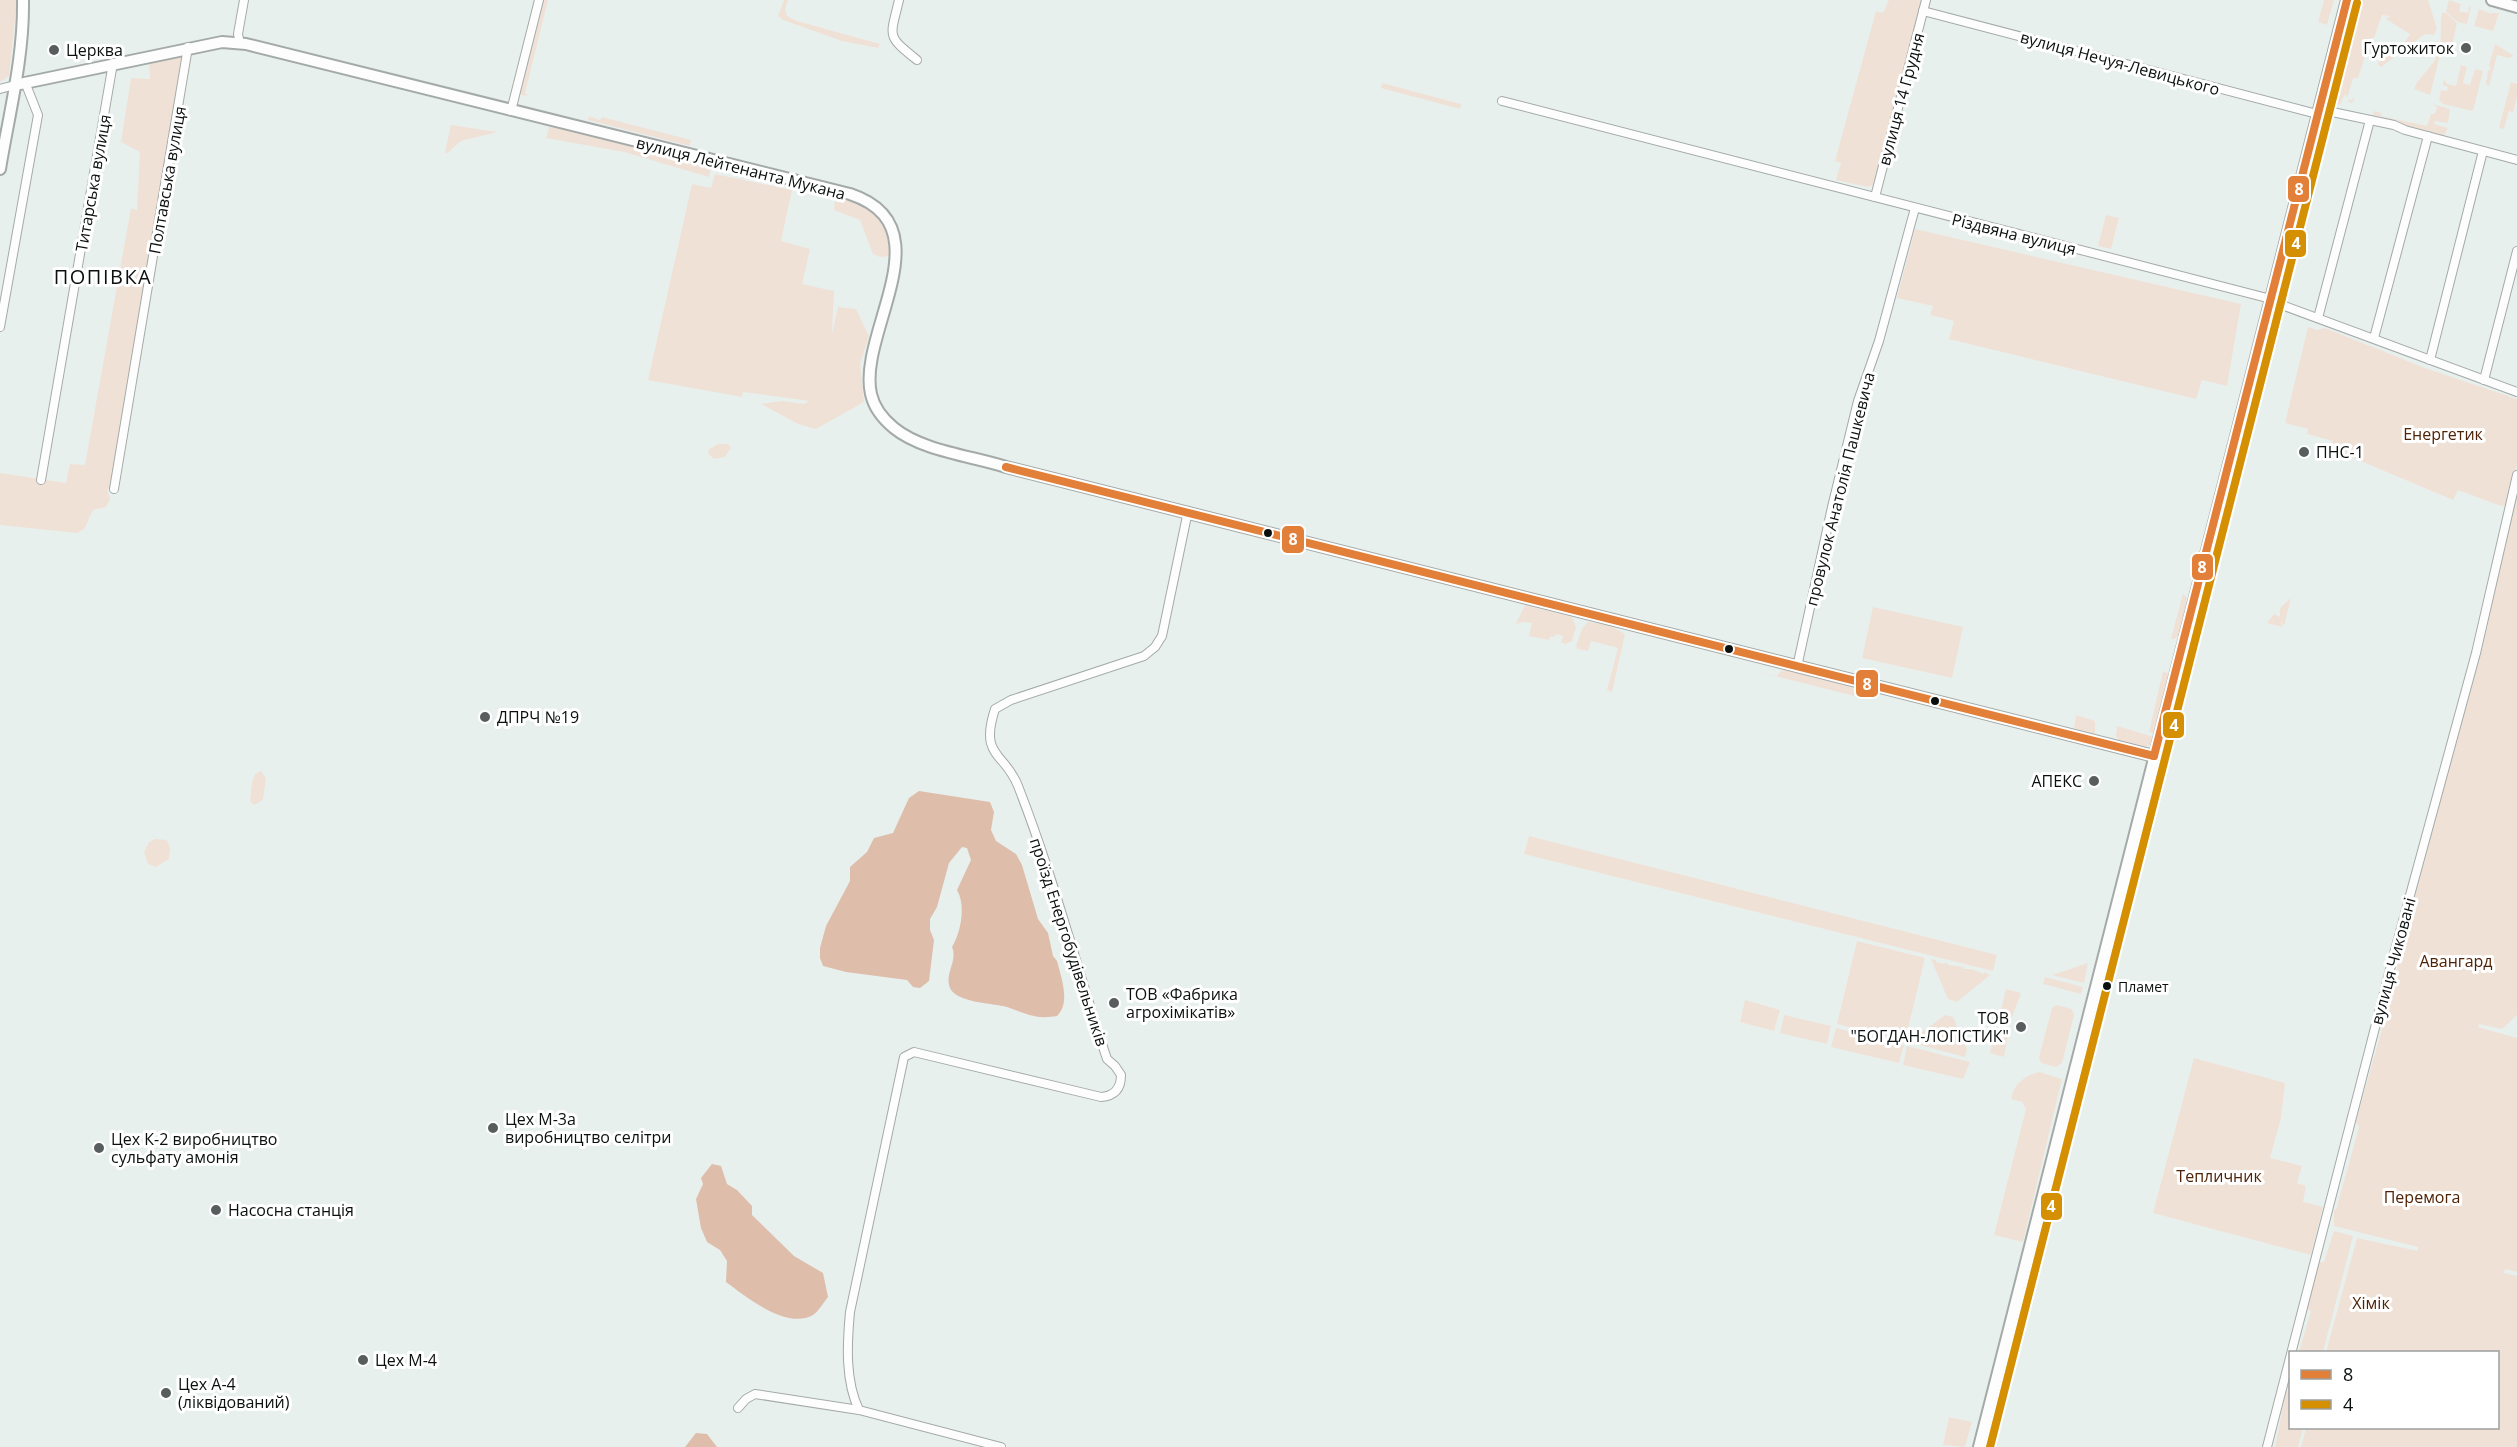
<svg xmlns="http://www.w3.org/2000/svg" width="2517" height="1447" viewBox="0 0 2517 1447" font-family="'Open Sans',sans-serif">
  <rect width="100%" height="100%" fill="#e8f0ee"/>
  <g fill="#f0e1d7">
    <path d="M0,0H17L9,76L0,82Z"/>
    <path d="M542,0H548L525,93L527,94V96L517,94Z"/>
    <path d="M784,0H788L785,9L787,16L797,21L880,44L878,48L842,41L783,20L778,16Z"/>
    <path d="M1889,0H1923L1876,183L1868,187L1836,180L1841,163L1835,161L1876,11L1883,13Z"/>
    <path d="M2324,0H2334L2327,25L2318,22Z"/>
    <path d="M2354,0H2428L2437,29L2434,35L2425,34L2381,67L2378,64L2379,61L2402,43L2404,44L2410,34L2386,19L2390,16L2382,15L2374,38H2371L2358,78H2353L2347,99L2352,100L2354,97V101L2351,103C2347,100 2348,98 2345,94L2340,104L2332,107L2325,101Z"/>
    <path d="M2449,0L2461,4L2459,11L2468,13L2469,6L2471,7L2467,24L2458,22L2446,12Z"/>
    <path d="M2479,9L2489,13H2499L2493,31L2474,26Z"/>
    <path d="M2442,13H2446L2457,23L2451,50L2443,48L2441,51L2430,95L2414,89C2419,76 2432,68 2438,54C2443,41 2439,26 2442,13Z"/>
    <path d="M2495,44L2514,56L2509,58L2497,55L2489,86L2486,84L2488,71L2491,69L2489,65Z"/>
    <path d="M183,56L114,489H107L110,499L106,507L93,510L84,529L77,533L0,525V473L66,483L70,464L85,465L131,208L137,210L140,152L121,142L131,78L150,79L149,62L152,60Z"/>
    <path d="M2461,65L2467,67L2463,83L2470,85L2475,69L2483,71L2473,111L2443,104L2439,100L2441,90L2447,91L2448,87L2443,85L2444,79L2447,84L2456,86Z"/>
    <path d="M2511,82L2517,84V98L2513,112L2509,111L2504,129L2499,128Z"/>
    <path d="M1382,83L1461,104L1460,109L1381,88Z"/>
    <path d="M2433,104L2450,109L2448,123L2435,121L2434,124L2448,128L2443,137L2431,134L2430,131L2405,128L2399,121L2374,115L2373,113L2374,111L2381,113V116L2427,126L2431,114H2435L2437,107Z"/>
    <path d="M589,116L600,120L602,117L691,140L690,146L588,120Z"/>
    <path d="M451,125L498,132L461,141L446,154L445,152Z"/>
    <path d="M549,127L572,130L712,164L709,177L624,152L546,138Z"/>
    <path d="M715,174L792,190L781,241L810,249L802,284L834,291L832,334L838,307L856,309L869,336L860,364L864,402L816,429L798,424L761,404L782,401L804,404L809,401L743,392L742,397L648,380L692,184L711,188Z"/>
    <path d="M842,197C869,200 895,228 890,256L880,257L873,254L860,220L834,210L835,200Z"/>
    <path d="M2106,215L2119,218L2111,249L2098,246Z"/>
    <path d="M1915,229L2241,304L2227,386L2202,380L2196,399L1949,339L1954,321L1930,315L1933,306L1897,298Z"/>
    <path d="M2308,327L2317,330L2325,328L2425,368L2517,399V465L2507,505L2501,506L2458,490L2453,500L2330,448L2333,441L2307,434L2308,429L2285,423Z"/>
    <path d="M718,444H728L731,448L725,457L714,459L708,454L709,449Z"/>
    <path d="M2517,482V1015L2502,1029L2479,1024L2478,1027L2517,1038V1272L2505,1269L2504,1273L2517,1276V1447H2301L2306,1428H2498V1352H2326L2357,1238L2418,1251V1247L2334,1226V1210H2336L2359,1127L2356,1122C2370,1069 2387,1017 2398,964L2394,963L2410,915L2459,724L2462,723L2472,674L2488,626L2486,625Z"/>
    <path d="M2183,593L2189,601L2180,634L2174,639H2171Z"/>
    <path d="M2291,598L2284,626L2281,621L2282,627L2267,623L2274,614L2280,617V608Z"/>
    <path d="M1525,605L1572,617L1576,627L1572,641L1565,644L1561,642L1563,636L1556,634L1554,637L1551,636L1549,640L1529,636L1532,623L1523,622L1516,624Z"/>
    <path d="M1873,607L1963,627L1952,678L1862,658Z"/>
    <path d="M1588,622L1609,625L1625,634L1612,692L1607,690L1618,648L1591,641L1588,651L1578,649L1576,646L1582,629Z"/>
    <path d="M1744,668L1777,676L1781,671L1787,670L1848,686L1853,688L1855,693L1854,696Z"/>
    <path d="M2163,671L2170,674L2155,734L2149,732Z"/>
    <path d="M2076,715L2095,721V735L2074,728Z"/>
    <path d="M2117,726L2154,737L2151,745L2144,747L2120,742L2116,736Z"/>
    <path d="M261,771L266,778L263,800L254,805L250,801L252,782L255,774Z"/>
    <path d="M1529,836L1942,941L1997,955L1993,971L1524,854Z"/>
    <path d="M155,839L167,840L170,848L169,859L156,867L148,864L144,852L149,842Z"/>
    <path d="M1857,941L1925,958L1905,1041L1837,1024Z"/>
    <path d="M1931,959L1936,960V962L1944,964L1945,962L1949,965L1964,967L1963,969H1971L1984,974V972L1990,975L1957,1002L1948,999Z"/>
    <path d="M2088,963L2084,983L2052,975Z"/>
    <path d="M2045,977L2083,987L2081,994L2043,984Z"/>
    <path d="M2006,989L2021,993L2012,1017L2000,1014Z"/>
    <path d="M1745,1000L1780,1010L1774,1031L1740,1022Z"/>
    <path d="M2056,1005L2072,1009L2074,1015L2062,1063L2056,1067L2041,1063L2039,1057L2052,1008Z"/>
    <path d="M1784,1015L1831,1026L1827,1044L1780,1033Z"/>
    <path d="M1945,1015L1953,1017L1967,1049L1965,1057L1909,1042Z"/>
    <path d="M1996,1027L2009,1030L2004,1057L1990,1053Z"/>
    <path d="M1836,1028L1904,1045L1899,1063L1831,1047Z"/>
    <path d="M1907,1046L1970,1062L1963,1079L1903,1065Z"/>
    <path d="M2194,1058L2285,1083L2281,1118L2270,1158L2302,1166L2297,1183L2306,1186L2303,1202L2323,1207L2311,1255L2153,1213Z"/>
    <path d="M2039,1072L2062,1079L2023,1242L1994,1235L2026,1109L2022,1102L2011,1099C2014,1083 2025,1076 2039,1072Z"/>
    <path d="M2334,1231L2353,1236L2323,1352H2299L2311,1311L2307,1309L2319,1262H2324Z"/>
    <path d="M2290,1386V1428H2303L2298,1447H2275L2286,1391H2289Z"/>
    <path d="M1949,1417L1972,1422L1965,1447L1943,1445Z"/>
  </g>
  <g fill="#debdab">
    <path d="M919,791L990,802L994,812L991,830L996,841L1016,854L1022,865L1038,919L1048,933L1053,956L1057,961C1061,977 1071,1003 1057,1016C1050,1017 1042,1018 1034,1016C1025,1014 1016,1010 1007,1007C993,1003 957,1003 950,988C944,974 958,961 952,947C961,932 966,905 957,890L971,860L967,848L962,847L949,863L937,907L930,919V930L934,940L929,981L920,988L913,987L907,980L846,972L823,966L820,958V948L826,926L850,881V867L867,852L874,838L893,833L909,798Z"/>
    <path d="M712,1164L721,1166L727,1184L737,1190L752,1206V1215L794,1256L823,1273L828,1297C824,1302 818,1312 813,1315C787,1330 746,1297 726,1282L727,1261L720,1250L707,1242L701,1228L696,1199L703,1184L701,1178Z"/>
    <path d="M696,1433L707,1434L717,1447H685Z"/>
  </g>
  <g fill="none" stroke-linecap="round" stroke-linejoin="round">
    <g stroke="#a4aaa8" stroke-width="10">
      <g id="minor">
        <path d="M899,0C890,38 886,35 917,60"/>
        <path d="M1923,11L2317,114"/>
        <path d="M240,44L238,34L244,0"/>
        <path d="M0,89L15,85"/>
        <path d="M1502,101L2271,299L2279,304L2517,392"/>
        <path d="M2318,109L2394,125L2405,130L2517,160"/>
        <path d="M511,111L539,0"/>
        <path d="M1875,197L1926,0"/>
        <path d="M2318,318L2370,120"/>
        <path d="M0,327L38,115L25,82"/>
        <path d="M2374,338L2428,136"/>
        <path d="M2430,360L2483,151"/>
        <path d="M2484,380L2517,251"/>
        <path d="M41,480L113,63"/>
        <path d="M114,489L188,47"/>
        <path d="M1797,667L1832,507L1858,401L1879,341L1915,208"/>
        <path d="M738,1408L746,1399L755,1394L859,1410L1001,1447"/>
        <path d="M859,1410C845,1381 847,1344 850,1312L904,1057L914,1052L1101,1097C1114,1096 1121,1089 1121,1075L1115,1066L1107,1059C1077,969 1053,875 1018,786C1005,752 979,758 995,709L1011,700L1144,656L1155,647L1162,636L1188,511"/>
        <path d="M2267,1447L2394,954L2476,653L2517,475"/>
      </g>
    </g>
    <g stroke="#a4aaa8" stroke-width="14">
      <g id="major">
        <path d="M2492,0L2517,7"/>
        <path d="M15,85L222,42L246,44L850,194C947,226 857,333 871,394C874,408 883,419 894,428C922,451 972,456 1006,467L2154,756"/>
        <path d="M0,169C9,114 24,57 23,0"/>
        <path d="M1979,1447L2347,0"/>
      </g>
    </g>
    <use href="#minor" stroke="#fcfdfc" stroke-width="8"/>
    <use href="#major" stroke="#fcfdfc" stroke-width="10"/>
    <g stroke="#fff" stroke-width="12">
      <g id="bus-1">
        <path d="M1006,467L2154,756"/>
        <path d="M2154,756L2347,0"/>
      </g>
    </g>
    <g stroke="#fff" stroke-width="12">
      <path id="bus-2" d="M1990,1447L2357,3"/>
    </g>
    <use href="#bus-1" stroke="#e27f38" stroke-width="8"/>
    <use href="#bus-2" stroke="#d49002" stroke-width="8"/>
  </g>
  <g fill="#585e5d" stroke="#fff" stroke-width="2">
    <circle cx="2466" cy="48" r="6"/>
    <circle cx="54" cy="50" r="6"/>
    <circle cx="2304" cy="452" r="6"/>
    <circle cx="485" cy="717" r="6"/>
    <circle cx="2094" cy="781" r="6"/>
    <circle cx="1114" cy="1003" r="6"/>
    <circle cx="2021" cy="1027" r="6"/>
    <circle cx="493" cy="1128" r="6"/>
    <circle cx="99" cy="1148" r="6"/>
    <circle cx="216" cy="1210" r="6"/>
    <circle cx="363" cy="1360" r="6"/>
    <circle cx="166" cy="1393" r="6"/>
  </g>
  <g fill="#0b100f" stroke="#fff" stroke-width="2">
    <circle cx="1268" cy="533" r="5"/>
    <circle cx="1729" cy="649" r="5"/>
    <circle cx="1935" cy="701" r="5"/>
    <circle cx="2107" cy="986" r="5"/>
  </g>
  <g text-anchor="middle" stroke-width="6" stroke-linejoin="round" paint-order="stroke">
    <g font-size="14" fill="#0b100f" stroke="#fff" text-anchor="start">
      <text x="2118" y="992">Пламет</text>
    </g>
    <g font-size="16" fill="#0b100f" stroke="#fff" text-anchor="start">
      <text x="2454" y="54" text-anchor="end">Гуртожиток</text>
      <text x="66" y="56">Церква</text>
      <text x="2316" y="458">ПНС-1</text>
      <text x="497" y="723">ДПРЧ №19</text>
      <text x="2082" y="787" text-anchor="end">АПЕКС</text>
      <text x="1126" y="1000">ТОВ «Фабрика<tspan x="1126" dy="18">агрохімікатів»</tspan></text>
      <text x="2009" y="1024" text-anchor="end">ТОВ<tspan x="2009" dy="18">"БОГДАН-ЛОГІСТИК"</tspan></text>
      <text x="505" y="1125">Цех М-3а<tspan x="505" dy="18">виробництво селітри</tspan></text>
      <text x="111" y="1145">Цех К-2 виробництво<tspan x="111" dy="18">сульфату амонія</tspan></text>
      <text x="228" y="1216">Насосна станція</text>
      <text x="375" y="1366">Цех М-4</text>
      <text x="178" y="1390">Цех А-4<tspan x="178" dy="18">(ліквідований)</tspan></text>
    </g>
    <g font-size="16" fill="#0b100f" stroke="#fff">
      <text transform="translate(2120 63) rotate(15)" y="6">вулиця Нечуя-Левицького</text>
      <text transform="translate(1901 99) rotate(-75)" y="6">вулиця 14 Грудня</text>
      <text transform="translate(741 168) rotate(14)" y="6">вулиця Лейтенанта Мукана</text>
      <text transform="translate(167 180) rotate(-80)" y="6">Полтавська вулиця</text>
      <text transform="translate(93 183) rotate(-80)" y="6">Титарська вулиця</text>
      <text transform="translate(2014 234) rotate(14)" y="6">Різдвяна вулиця</text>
      <text transform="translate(1840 489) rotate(-76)" y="6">провулок Анатолія Пашкевича</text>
      <text transform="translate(1069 942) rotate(72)" y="6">проїзд Енергобудівельників</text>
      <text transform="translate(2393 961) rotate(-75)" y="6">вулиця Чиковані</text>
    </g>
    <g font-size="16" fill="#512306" stroke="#fff">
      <text x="2443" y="440">Енергетик</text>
      <text x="2456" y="967">Авангард</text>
      <text x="2219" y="1182">Тепличник</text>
      <text x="2422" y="1203">Перемога</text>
      <text x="2371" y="1309">Хімік</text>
    </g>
    <g font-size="20" letter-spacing="1.5" fill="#0b100f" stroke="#fff">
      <text x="103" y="284">ПОПІВКА</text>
    </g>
  </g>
  <g stroke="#fff" stroke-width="2">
    <rect x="2287" y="175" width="23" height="28" rx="6" fill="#e27f38"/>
    <rect x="2284" y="229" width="23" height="29" rx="6" fill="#d49002"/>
    <rect x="1281" y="525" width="24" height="29" rx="6" fill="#e27f38"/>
    <rect x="2191" y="553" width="23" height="28" rx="6" fill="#e27f38"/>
    <rect x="1855" y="669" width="24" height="29" rx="6" fill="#e27f38"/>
    <rect x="2162" y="711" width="23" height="28" rx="6" fill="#d49002"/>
    <rect x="2040" y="1192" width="23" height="29" rx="6" fill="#d49002"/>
  </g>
  <g font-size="16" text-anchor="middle" font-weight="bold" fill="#fff">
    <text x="2299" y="195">8</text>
    <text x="2296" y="249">4</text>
    <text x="1293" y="545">8</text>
    <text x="2202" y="573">8</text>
    <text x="1867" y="690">8</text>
    <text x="2174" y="731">4</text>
    <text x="2051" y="1212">4</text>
  </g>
  <rect x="2289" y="1351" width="210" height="78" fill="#ffffff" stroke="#9d9f9f" stroke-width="1.5"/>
  <rect x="2301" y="1370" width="30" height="9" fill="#e27f38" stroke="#9d9f9f" stroke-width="1.5"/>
  <text x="2343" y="1381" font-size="18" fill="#0b100f">8</text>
  <rect x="2301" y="1400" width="30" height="9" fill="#d49002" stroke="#9d9f9f" stroke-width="1.5"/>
  <text x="2343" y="1411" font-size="18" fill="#0b100f">4</text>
</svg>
